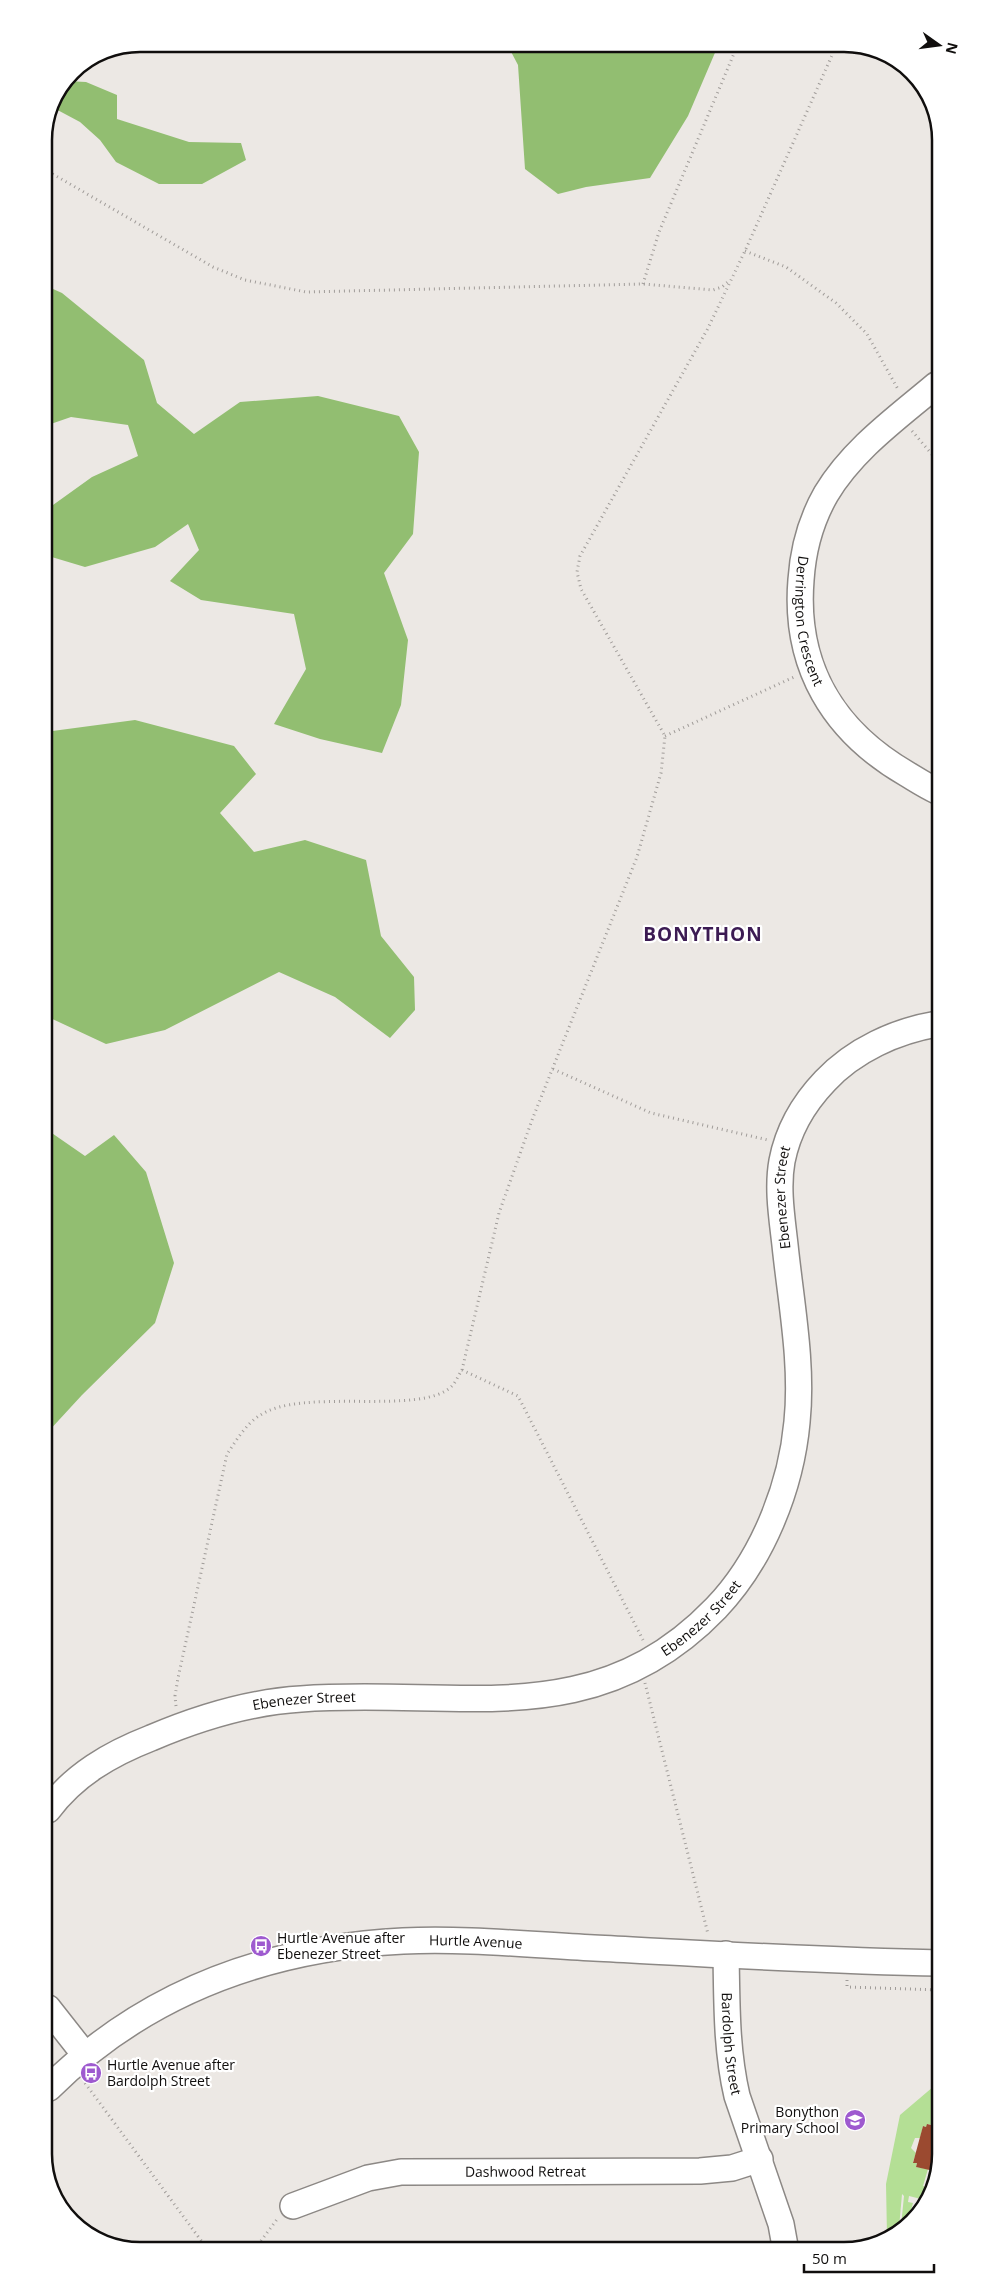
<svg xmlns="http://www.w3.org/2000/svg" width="984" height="2294" viewBox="0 0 984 2294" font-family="'Open Sans',sans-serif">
  <rect width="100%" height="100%" fill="#ece8e4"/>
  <path fill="#b4df95" d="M940,2081V2127L928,2124L926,2127L923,2126L920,2138H915L911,2148L916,2153L913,2162L917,2163L916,2167L928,2169L923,2186L929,2188L925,2200L909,2196L908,2202L913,2203L908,2221L901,2226L904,2196L902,2194L899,2228L887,2236L886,2184L900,2115Z"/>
  <g fill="#92be71">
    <path d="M507,44H716L717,48L688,116L650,178L586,187L558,194L525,169L518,65Z"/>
    <path d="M66,81L86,82L117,95V119L189,142L241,143L246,160L202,184H159L116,162L100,140L80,122L50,106Z"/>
    <path d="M44,285L62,293L144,360L157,403L194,434L240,402L318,396L399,416L419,452L413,534L384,573L408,640L401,705L382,753L320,739L274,724L306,669L294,614L201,600L170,581L199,550L188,524L155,547L85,567L45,555V513L53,505L92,477L138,456L128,425L71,417L45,426Z"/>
    <path d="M135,720L234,746L256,774L220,813L254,852L305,840L366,860L381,936L414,977L415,1010L390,1038L335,997L279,972L165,1030L106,1044L46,1016L45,732Z"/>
    <path d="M46,1129L85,1156L114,1135L146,1172L174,1263L155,1323L82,1395L47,1433Z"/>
  </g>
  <path fill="#9b4a30" d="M927,2124L940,2127V2154L934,2171L916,2167L917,2163H913L923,2126L926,2127Z"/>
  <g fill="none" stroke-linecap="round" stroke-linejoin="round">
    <g stroke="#8c8885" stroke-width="28">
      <g id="minor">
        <path id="s1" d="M936,385C897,418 853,449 826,494C810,522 803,549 801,580C794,666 833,731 907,774C917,780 926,786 937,791"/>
        <path id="s2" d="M48,1810C74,1775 110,1754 151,1738C198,1718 250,1702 301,1699C456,1687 593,1736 716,1608C762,1560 791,1488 797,1422C803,1364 791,1303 785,1245C782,1218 777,1188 782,1161C788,1130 804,1103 825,1081C854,1050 896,1031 937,1024"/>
        <path id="s3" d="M726,1954C727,2002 726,2049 737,2096L781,2224L785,2246"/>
        <path d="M48,2008L85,2055"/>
        <path id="s4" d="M49,2088C146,1992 268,1948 403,1941C465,1938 531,1945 594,1948C709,1954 825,1961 940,1963"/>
        <path id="s5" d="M293,2206L368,2178L401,2172L700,2171L732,2168L760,2159"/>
      </g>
    </g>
    <g stroke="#a09c99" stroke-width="3" stroke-dasharray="1 4" stroke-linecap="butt">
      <path d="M44,169L213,267L245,280L306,292L643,284L713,290L722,287L730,280"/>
      <path d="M745,251L786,267L836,303L867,334L899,391"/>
      <path d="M643,284L659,232L738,44"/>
      <path d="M912,431L936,459"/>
      <path d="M665,736L794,677"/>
      <path d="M553,1069L651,1113L768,1140"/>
      <path d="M462,1370L518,1396L643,1640"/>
      <path d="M645,1683L708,1934"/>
      <path d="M176,1706L175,1696L178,1678L227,1454C236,1441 246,1424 259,1416C301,1386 421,1417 452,1386C456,1382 459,1374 462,1370L499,1213L532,1120L637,857L661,773L665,736L581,589L577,572L580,556L707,330L745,251L837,44"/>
      <path d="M847,1980V1987L940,1990"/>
      <path d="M85,2083L208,2250"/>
      <path d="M255,2249L278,2218"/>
    </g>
    <use href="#minor" stroke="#fff" stroke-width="25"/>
  </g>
  <defs>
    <g id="bus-disc" transform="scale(1.125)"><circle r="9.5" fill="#9e5acf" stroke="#fff"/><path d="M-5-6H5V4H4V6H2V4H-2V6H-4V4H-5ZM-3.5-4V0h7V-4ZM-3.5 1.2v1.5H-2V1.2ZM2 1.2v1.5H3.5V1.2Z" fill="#fff"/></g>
    <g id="school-disc" transform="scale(1.125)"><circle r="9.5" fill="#9e5acf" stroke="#fff"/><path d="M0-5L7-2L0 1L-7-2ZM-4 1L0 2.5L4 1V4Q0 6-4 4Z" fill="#fff"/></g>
  </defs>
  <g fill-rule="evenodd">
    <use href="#bus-disc" x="261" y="1946"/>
    <use href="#bus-disc" x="91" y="2073"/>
    <use href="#school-disc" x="855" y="2120"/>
  </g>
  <g text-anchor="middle" stroke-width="4.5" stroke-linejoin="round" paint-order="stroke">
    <g font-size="14" fill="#100e0d" stroke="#fff">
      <text dy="5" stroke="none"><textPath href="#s1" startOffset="288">Derrington Crescent</textPath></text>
      <text dy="5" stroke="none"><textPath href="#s2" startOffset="1155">Ebenezer Street</textPath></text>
      <text dy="5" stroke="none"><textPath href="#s2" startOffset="705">Ebenezer Street</textPath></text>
      <text dy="5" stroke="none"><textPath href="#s2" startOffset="286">Ebenezer Street</textPath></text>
      <text dy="5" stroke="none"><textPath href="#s4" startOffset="465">Hurtle Avenue</textPath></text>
      <text dy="5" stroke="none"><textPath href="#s3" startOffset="90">Bardolph Street</textPath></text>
      <text dy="5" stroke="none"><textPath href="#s5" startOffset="238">Dashwood Retreat</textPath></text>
    </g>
    <g font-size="14" fill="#100e0d" stroke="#fff" text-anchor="start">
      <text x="277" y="1943">Hurtle Avenue after<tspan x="277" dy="16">Ebenezer Street</tspan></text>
      <text x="107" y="2070">Hurtle Avenue after<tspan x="107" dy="16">Bardolph Street</tspan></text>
      <text x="839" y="2117" text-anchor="end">Bonython<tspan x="839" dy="16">Primary School</tspan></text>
    </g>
    <g font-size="19" font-weight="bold" letter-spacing="1" fill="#3c1b53" stroke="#fff">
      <text x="703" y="941">BONYTHON</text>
    </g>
  </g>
  <path d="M0 0H984V2294H0ZM140 52H844A88 88 0 0 1 932 140V2154A88 88 0 0 1 844 2242H140A88 88 0 0 1 52 2154V140A88 88 0 0 1 140 52Z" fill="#fff" fill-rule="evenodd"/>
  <path fill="none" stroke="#100e0d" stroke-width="2.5" d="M140 52H844A88 88 0 0 1 932 140V2154A88 88 0 0 1 844 2242H140A88 88 0 0 1 52 2154V140A88 88 0 0 1 140 52Z"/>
  <g transform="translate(939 45) rotate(104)" stroke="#ffffff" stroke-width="4" paint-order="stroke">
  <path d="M0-4L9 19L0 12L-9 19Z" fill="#100e0d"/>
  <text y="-8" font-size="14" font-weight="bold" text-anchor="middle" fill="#100e0d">N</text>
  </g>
  <path d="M804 2264v8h130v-8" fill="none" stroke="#100e0d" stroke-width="2.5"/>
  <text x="812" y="2264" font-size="15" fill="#100e0d" stroke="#ffffff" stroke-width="4" paint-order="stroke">50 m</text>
</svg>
